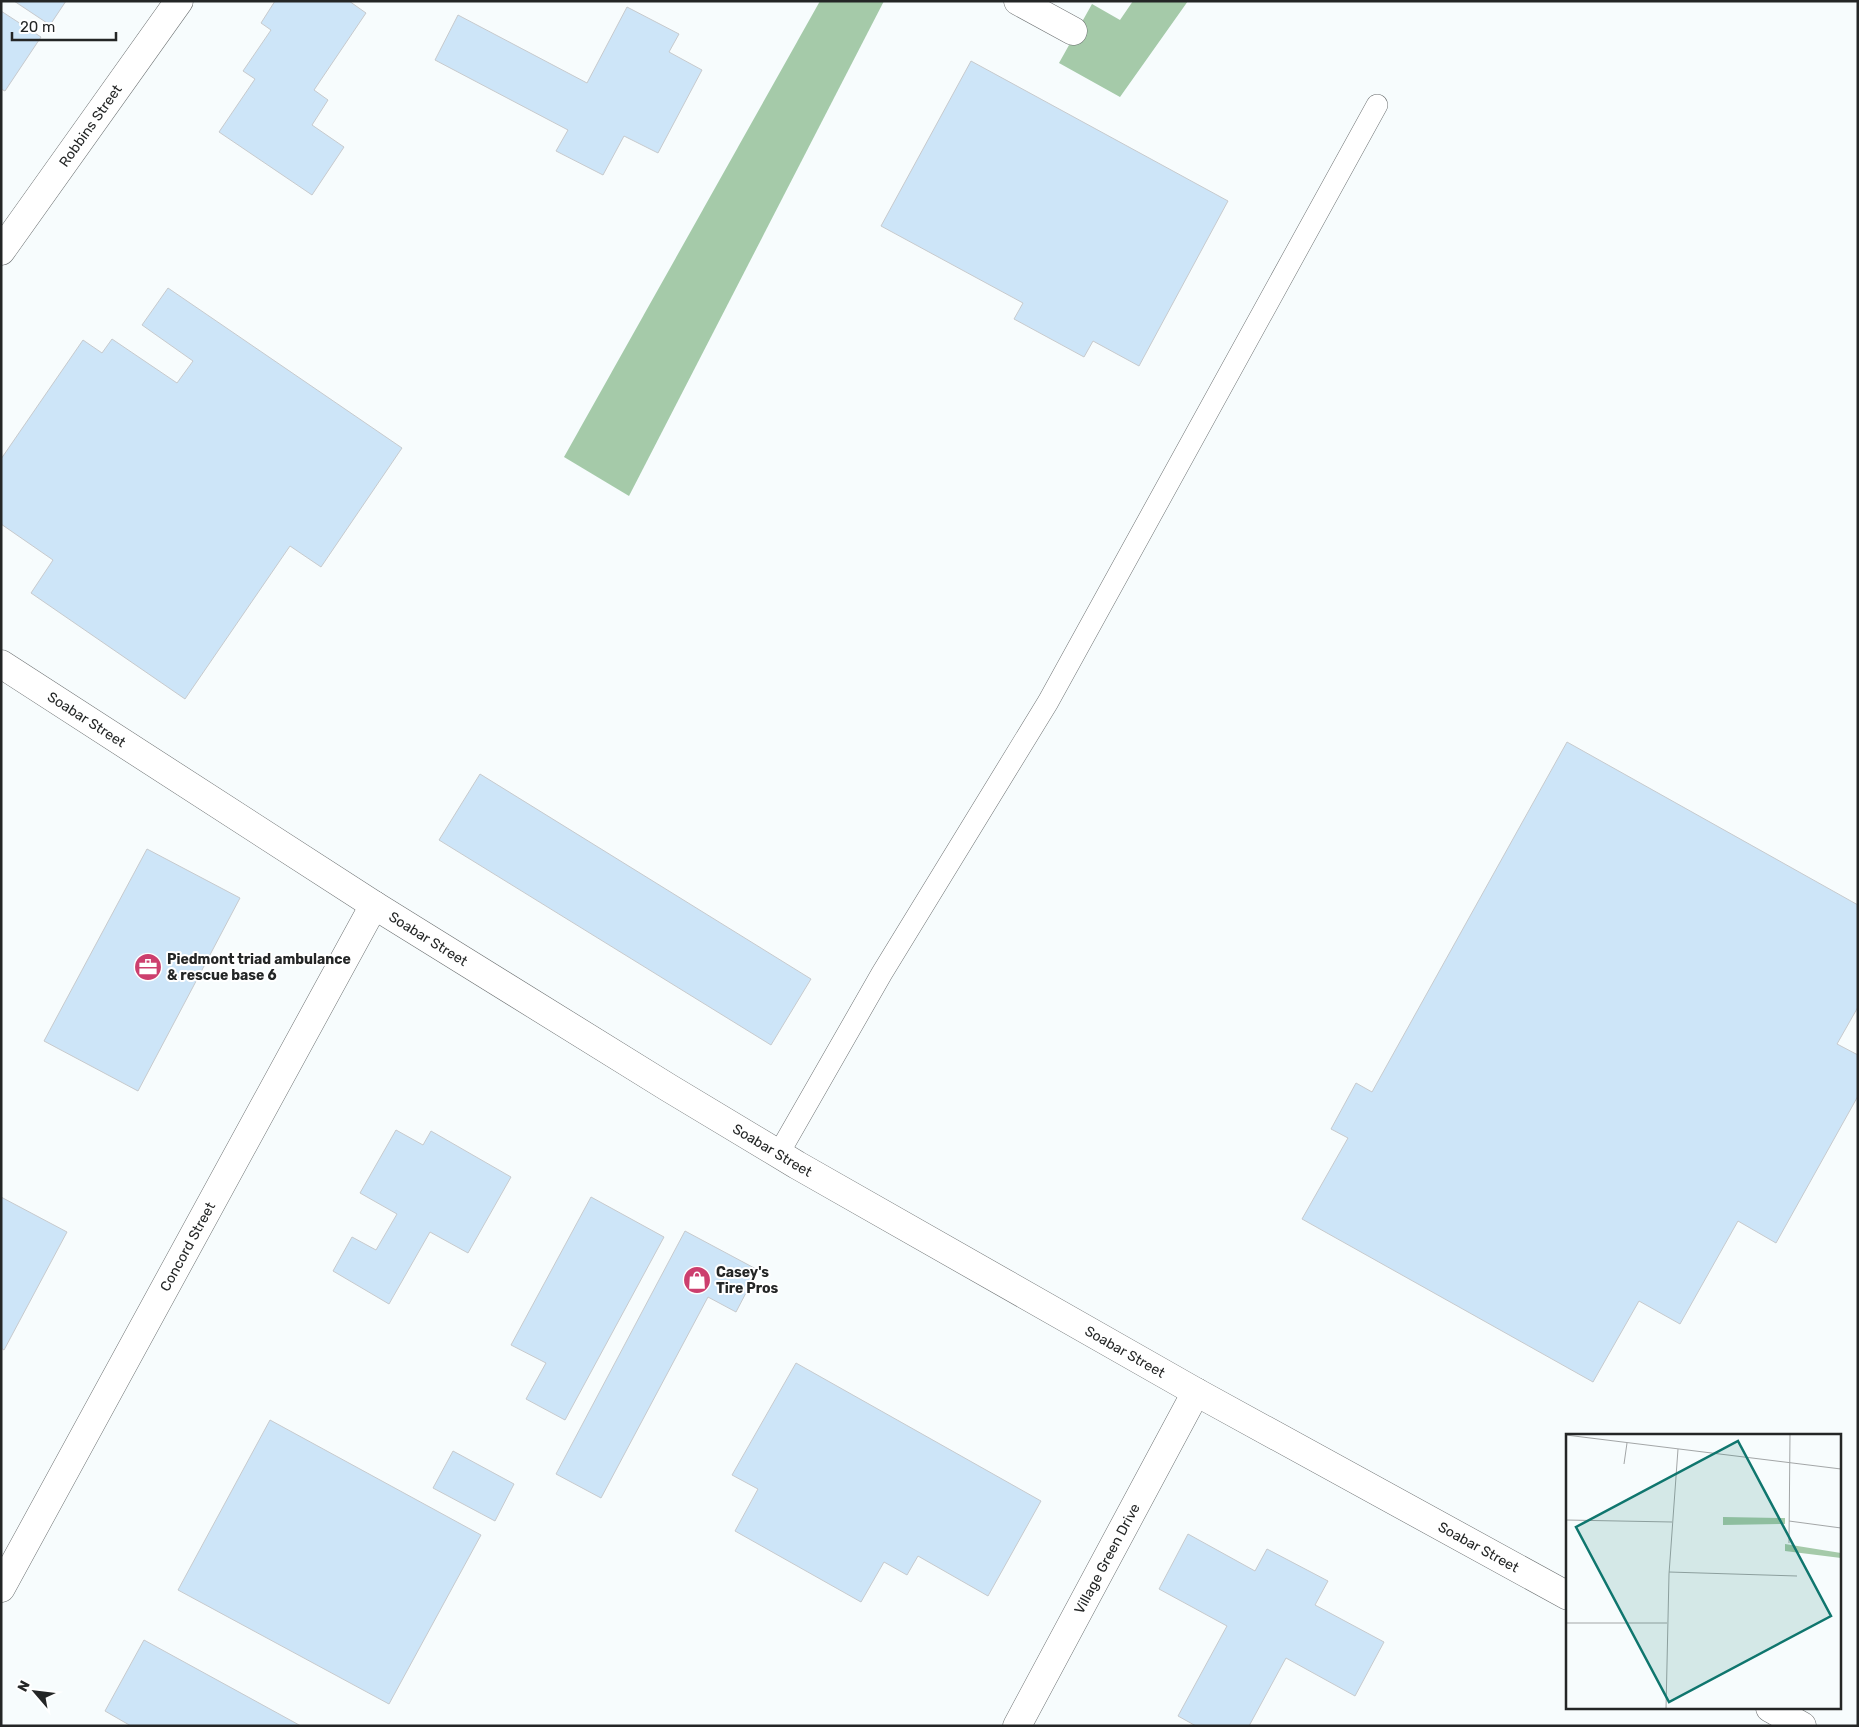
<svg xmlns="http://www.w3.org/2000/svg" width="1859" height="1727" viewBox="0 0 1859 1727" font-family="Rubik,sans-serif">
  <rect width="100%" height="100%" fill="#f7fcfd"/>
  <g fill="#a5caa9">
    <path d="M820,1H884L629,496L564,457Z"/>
    <path d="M1133,1H1188L1120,97L1059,63L1092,4L1120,20Z"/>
  </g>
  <g fill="#cde5f8" stroke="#c7cacd">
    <path d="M14,1H66L50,25Z"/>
    <path d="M275,1H349L366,13L314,90L328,100L312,125L344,147L312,195L219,132L255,79L243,71L271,30L261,23Z"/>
    <path d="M627,7L679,34L669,52L702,70L658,153L624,136L603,175L556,151L568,130L435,60L458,15L587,83Z"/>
    <path d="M1,11L41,37L5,91L1,89Z"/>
    <path d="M971,61L1228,201L1139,366L1093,341L1084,357L1014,319L1023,303L881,226Z"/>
    <path d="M168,288L402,448L321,567L290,546L185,699L31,593L53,560L1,524V459L83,340L102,353L112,339L177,383L193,361L142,325Z"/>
    <path d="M1567,742L1858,905V1007L1837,1044L1858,1055V1096L1776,1243L1738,1221L1680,1324L1639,1301L1593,1382L1302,1219L1348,1138L1331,1129L1356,1083L1372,1092Z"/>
    <path d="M480,774L811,979L771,1045L439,840Z"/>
    <path d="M147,849L240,898L138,1091L44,1041Z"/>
    <path d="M396,1130L423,1145L431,1131L511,1177L468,1253L430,1232L389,1304L333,1271L352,1237L376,1250L397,1214L360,1193Z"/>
    <path d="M1,1197L67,1232L4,1350L1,1348Z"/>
    <path d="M591,1197L664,1237L565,1420L526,1399L546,1363L511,1345Z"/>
    <path d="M685,1231L758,1270L736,1312L708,1297L601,1498L556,1474Z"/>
    <path d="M796,1363L1041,1501L988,1596L918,1556L907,1575L884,1562L861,1602L735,1531L758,1489L732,1475Z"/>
    <path d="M270,1420L481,1535L389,1704L178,1590Z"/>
    <path d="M453,1451L514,1484L495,1521L433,1488Z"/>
    <path d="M1188,1534L1255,1571L1267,1549L1328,1581L1315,1605L1384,1642L1355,1696L1286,1658L1249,1726H1196L1178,1716L1227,1626L1159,1589Z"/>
    <path d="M144,1640L301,1726H131L105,1711Z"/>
  </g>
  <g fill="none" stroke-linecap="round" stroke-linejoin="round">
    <g stroke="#6e7273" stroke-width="22">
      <path id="service" d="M779,1153L882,973L1048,702L1377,105"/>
    </g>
    <g stroke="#6e7273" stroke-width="29">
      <g id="minor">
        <path d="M1018,1L1073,31"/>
        <path id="s1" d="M1,251L179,1"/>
        <path id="s2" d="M1,664L374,905L669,1088L797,1165L1196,1392L1568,1596"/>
        <path id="s3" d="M1,1588L374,905"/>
        <path d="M1770,1708L1802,1726"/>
        <path id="s4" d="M1017,1726L1196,1392"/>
      </g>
    </g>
    <use href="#service" stroke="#fff" stroke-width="21"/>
    <use href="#minor" stroke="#fff" stroke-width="28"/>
  </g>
  <defs>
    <g id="office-disc" transform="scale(1.4375)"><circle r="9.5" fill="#cc3f6e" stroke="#fff"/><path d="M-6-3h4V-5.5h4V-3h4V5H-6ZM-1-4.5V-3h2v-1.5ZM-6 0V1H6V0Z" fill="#fff"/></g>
    <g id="shop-disc" transform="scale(1.4375)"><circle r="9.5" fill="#cc3f6e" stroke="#fff"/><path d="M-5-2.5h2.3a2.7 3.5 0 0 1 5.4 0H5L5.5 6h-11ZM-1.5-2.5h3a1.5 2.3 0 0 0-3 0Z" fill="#fff"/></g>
  </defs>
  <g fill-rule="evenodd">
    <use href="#office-disc" x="148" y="967"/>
    <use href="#shop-disc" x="697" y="1280"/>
  </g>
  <g text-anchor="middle" stroke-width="4" stroke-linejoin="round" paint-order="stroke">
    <g font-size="14" fill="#242626" stroke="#fff">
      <text dy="5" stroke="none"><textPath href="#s1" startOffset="154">Robbins Street</textPath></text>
      <text dy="5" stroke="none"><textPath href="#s2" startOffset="102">Soabar Street</textPath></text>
      <text dy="5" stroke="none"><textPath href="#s2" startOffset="508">Soabar Street</textPath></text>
      <text dy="5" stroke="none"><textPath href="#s2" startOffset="912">Soabar Street</textPath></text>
      <text dy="5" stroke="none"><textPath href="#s3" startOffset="389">Concord Street</textPath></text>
      <text dy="5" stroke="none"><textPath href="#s2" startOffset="1318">Soabar Street</textPath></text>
      <text dy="5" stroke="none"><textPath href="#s2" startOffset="1722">Soabar Street</textPath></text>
      <text dy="5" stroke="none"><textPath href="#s4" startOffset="190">Village Green Drive</textPath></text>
    </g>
    <g font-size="14" font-weight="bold" fill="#242626" stroke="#fff" text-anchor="start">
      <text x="167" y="964">Piedmont triad ambulance<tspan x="167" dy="16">&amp; rescue base 6</tspan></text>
      <text x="716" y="1277">Casey's<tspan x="716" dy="16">Tire Pros</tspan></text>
    </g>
  </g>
  <g transform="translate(1566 1434)">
    <rect width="275" height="275" fill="#f7fcfd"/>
    <path d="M157,83L219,84V90L157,91ZM219,110L275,119V124L219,117Z" fill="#a5caa9"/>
    <path fill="none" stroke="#a3a6a7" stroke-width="1" d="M0,1L275,35M58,30L61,9M0,86L106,88M223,87L275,94M223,109L224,0M103,138L231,142M0,189H101M100,275L103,140L112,15"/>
    <path fill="#0f766e" fill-opacity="0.15" stroke="#0f766e" stroke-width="2.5" d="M172,7L265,182L103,268L10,93Z"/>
    <rect width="275" height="275" fill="none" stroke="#242626" stroke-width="2.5"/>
  </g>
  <rect width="1859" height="1727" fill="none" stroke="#242626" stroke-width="5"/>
  <g transform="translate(35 1692) rotate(298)" stroke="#ffffff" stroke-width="4" paint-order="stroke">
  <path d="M0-4L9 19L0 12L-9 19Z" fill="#242626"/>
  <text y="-8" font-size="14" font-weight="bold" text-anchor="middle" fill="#242626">N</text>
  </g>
  <path d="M12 32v8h104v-8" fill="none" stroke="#242626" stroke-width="2.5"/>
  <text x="20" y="32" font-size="15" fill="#242626" stroke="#ffffff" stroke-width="4" paint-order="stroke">20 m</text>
</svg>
